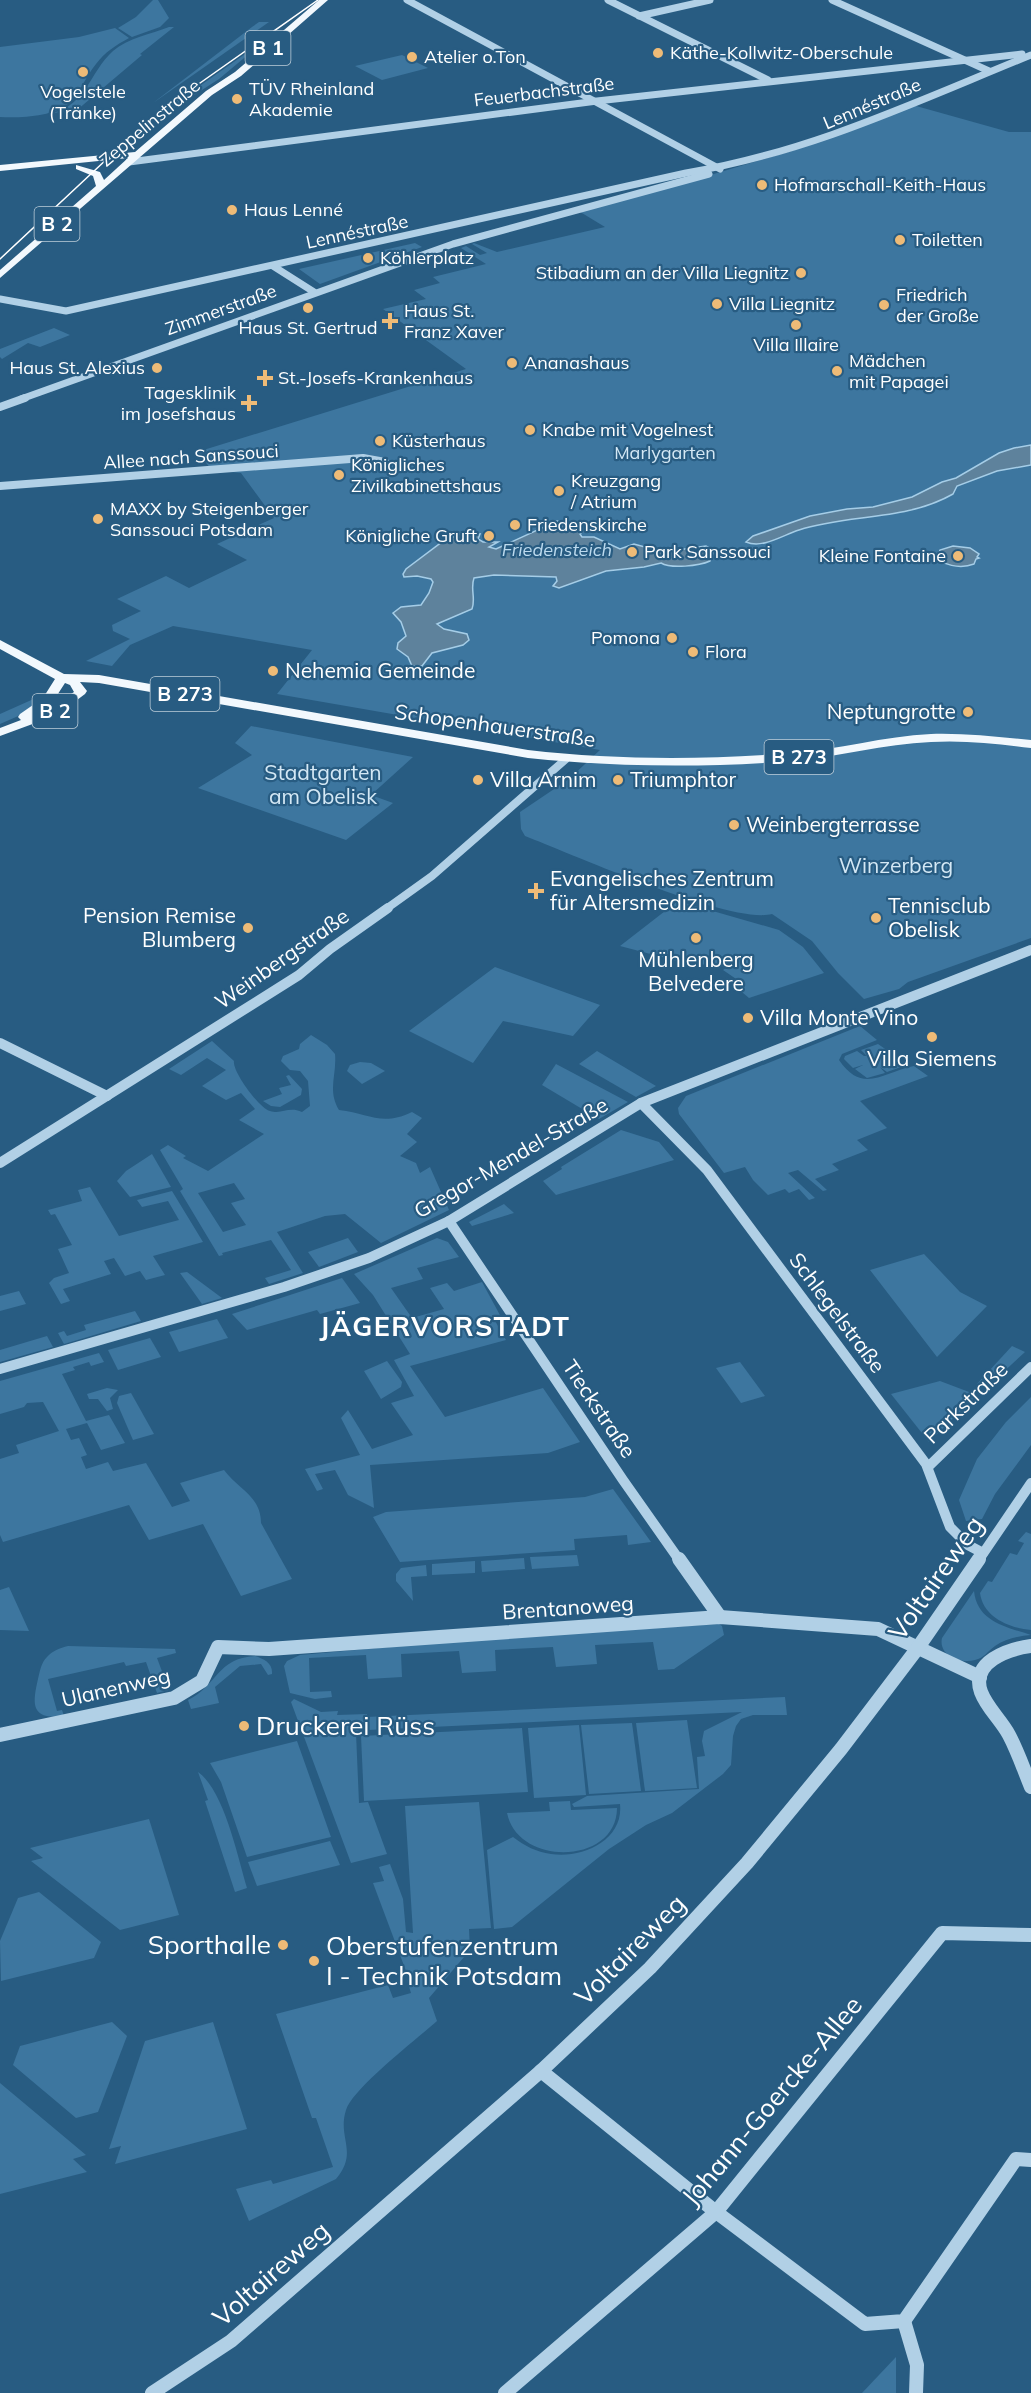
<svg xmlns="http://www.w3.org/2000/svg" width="1031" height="2393" viewBox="0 0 1031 2393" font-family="Mulish,sans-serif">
  <rect width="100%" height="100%" fill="#285c82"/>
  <g fill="#3d769f" fill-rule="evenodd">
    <path d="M153,0H158L169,18L160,27L132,37L118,28L136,17Z"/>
    <path d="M259,22H269L153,103L252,27Z"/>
    <path d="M169,27H174L140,54L142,55L77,110L53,113C87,104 89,73 113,51C128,38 151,34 169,27Z"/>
    <path d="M115,28L129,38C116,45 105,52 96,64C86,76 80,93 69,103C53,117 20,118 0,117V47L79,37Z"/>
    <path d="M269,37L219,79L174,108L170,107Z"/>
    <path d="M402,55L428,68L382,80L355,66Z"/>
    <path d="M909,104L1009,132H1031V938L908,982L899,989L864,999L838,973L812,941L772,914C731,925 572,854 525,836L521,829L520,812L569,779L600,750L277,694L312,650L173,626L130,645L112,666L86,661L130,639L113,631L112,625L141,611L117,599L166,576L189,588L247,560L217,544L274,518L241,473L212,470L197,452L466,369L383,309L426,299L414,290L440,283L433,277L486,264L461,248L466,246L480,255L487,253L472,244L474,243L497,252L605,227L577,210L697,179L798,149Z"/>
    <path d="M415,243L422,247L320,284L299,269Z"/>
    <path d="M54,328L70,335L40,347L28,343L2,359L0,357V349Z"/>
    <path d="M47,693L32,710L0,724V714Z"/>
    <path d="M251,726L413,757L371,795L393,803L346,840L198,788L252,755L235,743Z"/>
    <path d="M678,901L779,930L803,947L824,973L749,998L736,987L742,983L723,970L727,967L681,962L620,946Z"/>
    <path d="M495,967L600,1005L573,1036L503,1021L473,1063L409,1031Z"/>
    <path d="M860,1026L877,1040L842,1054L839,1060C863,1095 883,1072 914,1066L928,1076L860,1101L887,1128L857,1140L868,1150L832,1164L839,1170L815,1179L827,1190L823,1191L798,1170L788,1173L815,1198L809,1200L799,1189L789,1193L785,1189L768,1195L753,1180L745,1167L724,1173L679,1114L678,1108L686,1096Z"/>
    <path d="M311,1035L327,1045L335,1054C337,1075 327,1090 339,1110C369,1113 381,1127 412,1112L422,1118L407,1134L417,1142L400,1156L416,1163L420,1173L430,1167L449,1210L381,1243L345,1214L325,1216L277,1232L303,1273L269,1284L265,1278L291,1270L271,1240L222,1253L223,1255L219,1256L180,1191L183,1189L160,1150L168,1145L186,1156L183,1158L208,1171L264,1134L239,1120L255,1109L241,1093L226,1100L202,1086L226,1070L207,1058L181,1075L169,1069L212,1041L234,1061C232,1071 259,1108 270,1111C282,1115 288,1106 302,1112L310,1106L308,1081L300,1071L290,1070L281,1061L283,1056L299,1049L300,1044ZM234,1183L245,1199L231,1203L246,1225L223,1232L198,1193Z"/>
    <path d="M878,1044L891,1053L881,1058L893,1054L902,1062L901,1067L887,1072L880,1067L885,1073L867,1078L855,1069L863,1065L853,1068L844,1059L845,1056L857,1051L864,1056H867L861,1050Z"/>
    <path d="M597,1051L656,1086L636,1097L579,1064Z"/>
    <path d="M360,1062L371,1063L385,1071L362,1084L347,1071L350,1065Z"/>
    <path d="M556,1064L628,1102L599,1119L542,1085Z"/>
    <path d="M289,1075L302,1089L301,1095L280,1107L271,1106L263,1101L282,1094L279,1088L291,1085L286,1076Z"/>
    <path d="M621,1130L659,1142L674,1160L556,1195L543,1181L562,1169L561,1167Z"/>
    <path d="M152,1154L171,1187L130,1197L117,1181L126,1171Z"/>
    <path d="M90,1187L119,1236L179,1220L168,1201L142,1207L137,1200L172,1191L203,1242L153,1256L165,1275L146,1280L140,1271L125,1276L114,1258L104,1261L111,1274L63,1289L70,1301L61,1304L49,1283L54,1278L69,1273L58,1249L72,1245L55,1214L51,1215L48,1210L82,1201L78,1190Z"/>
    <path d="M504,1204L514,1213L472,1226L469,1222Z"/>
    <path d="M348,1238L358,1252L319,1267L308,1252Z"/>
    <path d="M437,1238L448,1242L459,1257L417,1268L423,1279L391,1288L412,1318L444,1309L430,1288L447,1283L454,1291L482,1282L501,1317L494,1319L506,1340L410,1366L445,1417L543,1388L580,1442L548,1453L370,1465L374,1508L348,1495L335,1470L315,1474L323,1489L317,1491L305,1469L360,1455L341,1418L348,1410L372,1449L413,1435L391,1403L414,1396L394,1360L410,1354L373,1295L354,1274Z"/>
    <path d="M924,1254L960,1292L987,1306L937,1357L870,1270Z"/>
    <path d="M187,1272L222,1298L202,1304L180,1273Z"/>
    <path d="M342,1278L360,1303L320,1314L317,1310L247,1330L232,1314Z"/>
    <path d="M19,1291L26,1304L0,1311V1296Z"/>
    <path d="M135,1311L141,1321L64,1344L58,1333L64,1331L67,1336L86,1330L84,1325Z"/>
    <path d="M217,1319L228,1338L179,1352L169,1332Z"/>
    <path d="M47,1336L53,1347L0,1362V1350Z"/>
    <path d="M150,1338L161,1357L118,1370L108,1350Z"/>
    <path d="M1012,1346L1025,1352L986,1388L977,1384Z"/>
    <path d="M99,1353L104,1362L91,1366L89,1362L73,1367L75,1370L62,1374L86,1421L109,1415L125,1443L101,1450L87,1423L66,1429L71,1440L79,1438L87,1455L81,1457L86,1469L108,1462L113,1471L146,1463L172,1507L190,1501L180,1483L224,1470C238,1489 261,1496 261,1523L292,1579L241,1596L203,1524L149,1540L129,1505L3,1542L0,1535V1459L19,1453L16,1445L59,1431L43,1402L27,1403L24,1407L0,1414V1381Z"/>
    <path d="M387,1361L402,1382L401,1387L381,1399L364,1371Z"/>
    <path d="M740,1362L765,1396L741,1403L716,1368Z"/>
    <path d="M940,1381L977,1395L929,1442L891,1394Z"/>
    <path d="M107,1388L118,1390L110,1398L113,1409L107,1411L98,1399H89L87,1394Z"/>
    <path d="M131,1393L154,1434L133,1440L117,1403L119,1396Z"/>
    <path d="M1031,1397V1445L995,1494L982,1519L966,1521L959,1500L977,1459L1006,1422Z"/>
    <path d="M613,1489L651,1542L628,1545L627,1535L574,1539L575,1550L400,1562L373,1517L386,1512L585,1497Z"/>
    <path d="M1026,1532L1031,1534V1630C1009,1628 983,1617 980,1593L988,1581L992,1582L1010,1553L1017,1555L1024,1543L1018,1541Z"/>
    <path d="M577,1555L579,1566L532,1569L530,1557Z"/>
    <path d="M524,1558L525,1569L482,1572L481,1561Z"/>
    <path d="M475,1561V1573L432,1575V1564Z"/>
    <path d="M426,1565L427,1576L411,1577L413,1601L396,1581V1574L401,1568Z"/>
    <path d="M9,1587L29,1631L0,1630V1590Z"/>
    <path d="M974,1591C977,1622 1007,1627 1031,1635C1018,1636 1005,1639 995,1646C988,1651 984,1658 975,1660C961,1664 938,1656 942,1638Z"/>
    <path d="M719,1624L722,1626L724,1635L674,1669L658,1670L653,1642L595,1645L597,1664L556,1667L553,1647L495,1650L496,1671L462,1673L459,1651L401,1654L402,1677L368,1679L366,1655L309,1658L310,1692L331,1691L332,1697L315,1699L290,1693L284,1666L287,1661L300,1655L479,1639Z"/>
    <path d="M68,1646L175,1649L176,1653L157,1658L169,1690L157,1693L146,1662L126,1666L124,1662L48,1679L57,1711L62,1710L64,1716C31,1720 32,1705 38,1679C40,1671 41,1663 47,1657C52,1651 60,1648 68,1646Z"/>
    <path d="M255,1656C264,1659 273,1663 272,1674L268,1675L261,1664L240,1666L215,1687L219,1703L191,1709L188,1700C217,1686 217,1658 255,1656Z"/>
    <path d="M785,1697L787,1715H753L741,1719L736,1726L733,1736L731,1765L723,1774L672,1813L646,1825L609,1849L512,1927L494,1929L487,1850L513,1837C525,1846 536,1852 551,1854C582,1859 624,1840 620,1804L574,1807L572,1804L587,1796L699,1789L697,1757L705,1756L702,1741L704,1731L742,1712L368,1730V1732L356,1733L359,1803L368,1802L387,1854L351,1863L291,1702L294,1699L321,1712L338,1711L337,1715L367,1714V1717Z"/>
    <path d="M687,1720L697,1788L645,1791L636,1723Z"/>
    <path d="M632,1723L641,1791L589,1794L581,1725Z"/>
    <path d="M579,1725L586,1795L534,1798L528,1728Z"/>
    <path d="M522,1728L528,1792L364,1801L361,1736Z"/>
    <path d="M297,1741L331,1837L247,1857L221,1782L210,1763Z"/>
    <path d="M198,1772C224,1790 238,1858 247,1888L235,1892L205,1801L208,1800Z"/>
    <path d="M570,1801L571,1810L617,1808C617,1865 518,1867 507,1813L550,1811L549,1802Z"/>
    <path d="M479,1802L491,1928L469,1929L470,1950L429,1998L437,2021C417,2039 353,2088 346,2110C337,2138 359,2152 336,2179L249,2221L236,2189L271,2180L273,2184L333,2167L316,2118H312L276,2014L388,1985L393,1998L411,1993L407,1980L409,1979L373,1883L384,1881L379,1867L390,1864L403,1899L406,1932L413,1933L405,1806Z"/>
    <path d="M149,1819L179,1915L120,1930L31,1861L43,1858L30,1848Z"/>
    <path d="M330,1841L340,1865L257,1886L248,1862Z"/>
    <path d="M39,1892L101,1942L94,1958L1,1981L0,1941L18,1898Z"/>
    <path d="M112,2022L127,2036L98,2112L76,2118L13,2065L20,2046Z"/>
    <path d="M213,2022L247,2129L115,2164L121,2146L109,2149L145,2041Z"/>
    <path d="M0,2083L86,2155L73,2159L87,2172L0,2194Z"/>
    <path d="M896,2357V2393H862Z"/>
  </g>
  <g fill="#5e829c" stroke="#a5cde7" stroke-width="1.5">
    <path d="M1031,445V465L997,471L957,486L953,494C906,521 849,514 799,530C783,535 763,549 746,542L753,536L810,516L847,509L873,507L912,497L942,482L956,478L999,453L1014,448Z"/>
    <path d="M557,521L582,532L580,534L582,537H594L620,549L634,544L663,552L706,546L714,551L710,561C699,566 671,569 661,563L644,567L606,571L559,588L553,586L557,581L556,577L494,575L474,578C470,589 476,598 472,609L437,624L444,629L467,634L469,640L463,645L432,653L422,666H412L408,657L397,649L398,643L406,636L401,622L393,613L401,607L421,605L429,593L433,582L431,579L417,576L404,577L403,574L406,569L442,542L461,533L467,537L480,534L478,539L483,542H498L489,547L496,549Z"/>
    <path d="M953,546L970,548L979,554L977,557L979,558L976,559L974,564C961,569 940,566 936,554L939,553L940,550Z"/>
  </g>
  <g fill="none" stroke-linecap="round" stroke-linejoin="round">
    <g stroke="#b1d0e6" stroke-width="7">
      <path d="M407,0L720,169"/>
      <path d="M608,0L768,80"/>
      <path d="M832,0L989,71"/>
      <path d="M639,16L710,0"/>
      <path d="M129,162L597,101L1022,54"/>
      <path d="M273,266L314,292"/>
      <path d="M0,299L66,311L686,173C811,152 915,102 1031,55"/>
      <path d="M21,399L453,244L709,174"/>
    </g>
    <g stroke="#b1d0e6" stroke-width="8">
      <path d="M0,407L25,398"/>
      <path d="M0,486L363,458L385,462"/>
      <path d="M386,909L432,876L566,759"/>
    </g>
    <g stroke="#b1d0e6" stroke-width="10">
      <path d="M0,1043L107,1096"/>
      <path d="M641,1103L707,1170L926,1464L950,1527L968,1545L983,1553"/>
      <path d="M0,1163L299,975L330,949L388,908"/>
      <path d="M449,1221L623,1480L680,1561"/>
      <path d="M0,1369L284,1287L369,1258L449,1221L641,1103L1031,950"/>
      <path d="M928,1467L1031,1367"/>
      <path d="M978,1561L1031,1483"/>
    </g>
    <g stroke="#b1d0e6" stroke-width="14">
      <path d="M679,1559L720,1617"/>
      <path d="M1031,1646C1008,1649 970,1662 981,1692C987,1708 1001,1720 1009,1735C1018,1752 1024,1770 1031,1787"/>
      <path d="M0,1735L174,1698L202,1681L218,1647L269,1649L720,1617L878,1629L980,1677"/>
      <path d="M541,2071L716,2212L865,2324L904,2321L1016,2159L1031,2160"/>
      <path d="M904,2321L917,2365L916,2393"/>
      <path d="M152,2393L231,2341L541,2071L650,1968L747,1863L841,1749L917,1649L979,1559"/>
      <path d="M505,2393L716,2212L942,1933L1031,1935"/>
    </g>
    <g fill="#f2f8fd" fill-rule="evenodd">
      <path d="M319,0H328L241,76L212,95L0,278V270L96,186L93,176L76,169V165L100,172L104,180L128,158L0,171V165L135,152L206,91L235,72Z"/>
      <path d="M0,640L64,674L99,675L528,750C615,760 704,760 791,753C838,750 884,736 931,734C965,733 998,737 1031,740V748C998,744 965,740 931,742C884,744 838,757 791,761C704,768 615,767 528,758L99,683L80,682L87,691L85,694L57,715L0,736V728L21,720L18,717L20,714L43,698L55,679L0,649ZM65,683L70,685L74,692L49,709L36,714L52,703Z"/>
    </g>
    <path stroke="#fff" stroke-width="1.5" d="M0,259L124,143L183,95L318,0"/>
  </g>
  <g fill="#eb7" stroke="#285c82" stroke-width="2">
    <circle cx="658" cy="53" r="6"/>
    <circle cx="412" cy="57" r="6"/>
    <circle cx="83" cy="72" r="6"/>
    <circle cx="237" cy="99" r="6"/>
    <circle cx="762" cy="185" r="6"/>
    <circle cx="232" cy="210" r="6"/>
    <circle cx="900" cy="240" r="6"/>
    <circle cx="368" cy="258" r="6"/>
    <circle cx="801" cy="273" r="6"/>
    <circle cx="717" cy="304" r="6"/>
    <circle cx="884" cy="305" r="6"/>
    <circle cx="308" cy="308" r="6"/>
    <path d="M387 312h6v6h6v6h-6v6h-6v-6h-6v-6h6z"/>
    <circle cx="796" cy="325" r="6"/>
    <circle cx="512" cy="363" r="6"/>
    <circle cx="157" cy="368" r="6"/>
    <circle cx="837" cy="371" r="6"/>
    <path d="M262 369h6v6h6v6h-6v6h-6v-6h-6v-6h6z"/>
    <path d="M246 394h6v6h6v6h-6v6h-6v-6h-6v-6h6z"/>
    <circle cx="530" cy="430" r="6"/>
    <circle cx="380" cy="441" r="6"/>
    <circle cx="339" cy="475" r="6"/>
    <circle cx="559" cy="491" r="6"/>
    <circle cx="98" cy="519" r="6"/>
    <circle cx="515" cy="525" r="6"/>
    <circle cx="489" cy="536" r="6"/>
    <circle cx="632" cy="552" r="6"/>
    <circle cx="958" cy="556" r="6"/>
    <circle cx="672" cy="638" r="6"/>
    <circle cx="693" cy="652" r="6"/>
    <circle cx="273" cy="671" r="6"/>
    <circle cx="968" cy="712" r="6"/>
    <circle cx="478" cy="780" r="6"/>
    <circle cx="618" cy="780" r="6"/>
    <circle cx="734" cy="825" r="6"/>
    <path d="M533 882h6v6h6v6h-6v6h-6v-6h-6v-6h6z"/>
    <circle cx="876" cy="918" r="6"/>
    <circle cx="248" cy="928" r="6"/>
    <circle cx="696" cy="938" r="6"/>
    <circle cx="748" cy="1018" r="6"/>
    <circle cx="932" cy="1037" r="6"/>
    <circle cx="244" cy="1726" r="6"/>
    <circle cx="283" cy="1945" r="6"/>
    <circle cx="314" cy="1961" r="6"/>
  </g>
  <g text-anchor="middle" stroke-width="4.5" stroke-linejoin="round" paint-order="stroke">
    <g font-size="18" fill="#fff" stroke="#285c82" text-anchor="start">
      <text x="670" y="59">Käthe-Kollwitz-Oberschule</text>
      <text x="424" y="63">Atelier o.Ton</text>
      <text x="249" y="95">TÜV Rheinland<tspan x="249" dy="21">Akademie</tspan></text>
      <text x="83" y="98" text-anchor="middle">Vogelstele<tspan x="83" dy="21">(Tränke)</tspan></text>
      <text x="774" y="191">Hofmarschall-Keith-Haus</text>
      <text x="244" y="216">Haus Lenné</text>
      <text x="912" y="246">Toiletten</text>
      <text x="380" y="264">Köhlerplatz</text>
      <text x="789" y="279" text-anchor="end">Stibadium an der Villa Liegnitz</text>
      <text x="896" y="301">Friedrich<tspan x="896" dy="21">der Große</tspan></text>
      <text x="729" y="310">Villa Liegnitz</text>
      <text x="404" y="317">Haus St.<tspan x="404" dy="21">Franz Xaver</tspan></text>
      <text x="308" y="334" text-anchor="middle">Haus St. Gertrud</text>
      <text x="796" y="351" text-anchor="middle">Villa Illaire</text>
      <text x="849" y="367">Mädchen<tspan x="849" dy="21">mit Papagei</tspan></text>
      <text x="524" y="369">Ananashaus</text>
      <text x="145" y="374" text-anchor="end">Haus St. Alexius</text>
      <text x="278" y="384">St.-Josefs-Krankenhaus</text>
      <text x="236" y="399" text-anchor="end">Tagesklinik<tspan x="236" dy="21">im Josefshaus</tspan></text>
      <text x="542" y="436">Knabe mit Vogelnest</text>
      <text x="392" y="447">Küsterhaus</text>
      <text x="351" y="471">Königliches<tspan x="351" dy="21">Zivilkabinettshaus</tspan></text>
      <text x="571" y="487">Kreuzgang<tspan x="571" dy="21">/ Atrium</tspan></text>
      <text x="110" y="515">MAXX by Steigenberger<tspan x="110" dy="21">Sanssouci Potsdam</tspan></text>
      <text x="527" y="531">Friedenskirche</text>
      <text x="477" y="542" text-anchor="end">Königliche Gruft</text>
      <text x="644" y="558">Park Sanssouci</text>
      <text x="946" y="562" text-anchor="end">Kleine Fontaine</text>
      <text x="660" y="644" text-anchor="end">Pomona</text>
      <text x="705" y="658">Flora</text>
    </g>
    <g font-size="18" fill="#fff" stroke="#285c82">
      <text transform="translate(544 92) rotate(-7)" y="6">Feuerbachstraße</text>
      <text transform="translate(872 104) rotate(-23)" y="6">Lennéstraße</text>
      <text transform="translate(150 123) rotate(-40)" y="6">Zeppelinstraße</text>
      <text transform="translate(357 232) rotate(-12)" y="6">Lennéstraße</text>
      <text transform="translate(221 310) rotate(-20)" y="6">Zimmerstraße</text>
      <text transform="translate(191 457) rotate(-4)" y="6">Allee nach Sanssouci</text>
    </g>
    <g font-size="18" fill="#d4e8f5" stroke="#285c82">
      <text x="665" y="459">Marlygarten</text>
    </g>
    <g font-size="18" font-style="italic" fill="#bcdaee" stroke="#285c82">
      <text x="557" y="556">Friedensteich</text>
    </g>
    <g fill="#285c82" stroke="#beceda" stroke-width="1.5">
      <rect x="245.5" y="31" width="45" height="34" rx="4.5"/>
      <rect x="34.5" y="207" width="45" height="34" rx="4.5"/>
      <rect x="150.5" y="677" width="69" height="34" rx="4.5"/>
      <rect x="32.5" y="694" width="45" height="34" rx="4.5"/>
      <rect x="764.5" y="740" width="69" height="34" rx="4.5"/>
    </g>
    <g font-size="20" font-weight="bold" fill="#fff">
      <text x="268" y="55">B 1</text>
      <text x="57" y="231">B 2</text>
      <text x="185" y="701">B 273</text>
      <text x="55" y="718">B 2</text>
      <text x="799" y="764">B 273</text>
    </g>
    <g font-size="21" fill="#fff" stroke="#285c82" text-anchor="start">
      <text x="285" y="678">Nehemia Gemeinde</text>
      <text x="956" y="719" text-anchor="end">Neptungrotte</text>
      <text x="490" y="787">Villa Arnim</text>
      <text x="630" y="787">Triumphtor</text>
      <text x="746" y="832">Weinbergterrasse</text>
      <text x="550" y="886">Evangelisches Zentrum<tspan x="550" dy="24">für Altersmedizin</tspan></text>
      <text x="888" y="913">Tennisclub<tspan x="888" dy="24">Obelisk</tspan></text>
      <text x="236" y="923" text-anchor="end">Pension Remise<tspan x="236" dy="24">Blumberg</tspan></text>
      <text x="696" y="967" text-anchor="middle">Mühlenberg<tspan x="696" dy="24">Belvedere</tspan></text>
      <text x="760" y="1025">Villa Monte Vino</text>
      <text x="932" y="1066" text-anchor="middle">Villa Siemens</text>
    </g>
    <g font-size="21" fill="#fff" stroke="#285c82">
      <text transform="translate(495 726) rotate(8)" y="7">Schopenhauerstraße</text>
      <text transform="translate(282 959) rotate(-35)" y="7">Weinbergstraße</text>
      <text transform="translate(511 1158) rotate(-30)" y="7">Gregor-Mendel-Straße</text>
      <text transform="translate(837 1313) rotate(53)" y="7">Schlegelstraße</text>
      <text transform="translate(966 1403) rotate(-44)" y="7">Parkstraße</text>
      <text transform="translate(599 1409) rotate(56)" y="7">Tieckstraße</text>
      <text transform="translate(568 1608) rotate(-4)" y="7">Brentanoweg</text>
      <text transform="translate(116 1688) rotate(-13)" y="7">Ulanenweg</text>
    </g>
    <g font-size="21" fill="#d4e8f5" stroke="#285c82">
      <text x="323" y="780">Stadtgarten<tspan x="323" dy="24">am Obelisk</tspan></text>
      <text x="896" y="873">Winzerberg</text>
    </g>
    <g font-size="26" fill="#fff" stroke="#285c82">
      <text transform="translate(936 1578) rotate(-55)" y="9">Voltaireweg</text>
      <text transform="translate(630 1950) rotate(-45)" y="9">Voltaireweg</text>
      <text transform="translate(772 2101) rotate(-50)" y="9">Johann-Goercke-Allee</text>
      <text transform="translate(271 2274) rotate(-41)" y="9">Voltaireweg</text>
    </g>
    <g font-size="26" fill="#fff" stroke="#285c82" text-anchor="start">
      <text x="256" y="1735">Druckerei Rüss</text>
      <text x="271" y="1954" text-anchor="end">Sporthalle</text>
      <text x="326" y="1955">Oberstufenzentrum<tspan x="326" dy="30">I - Technik Potsdam</tspan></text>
    </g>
    <g font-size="27" font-weight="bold" letter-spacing="1.5" fill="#fff" stroke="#285c82">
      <text x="445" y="1336">JÄGERVORSTADT</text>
    </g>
  </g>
</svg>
